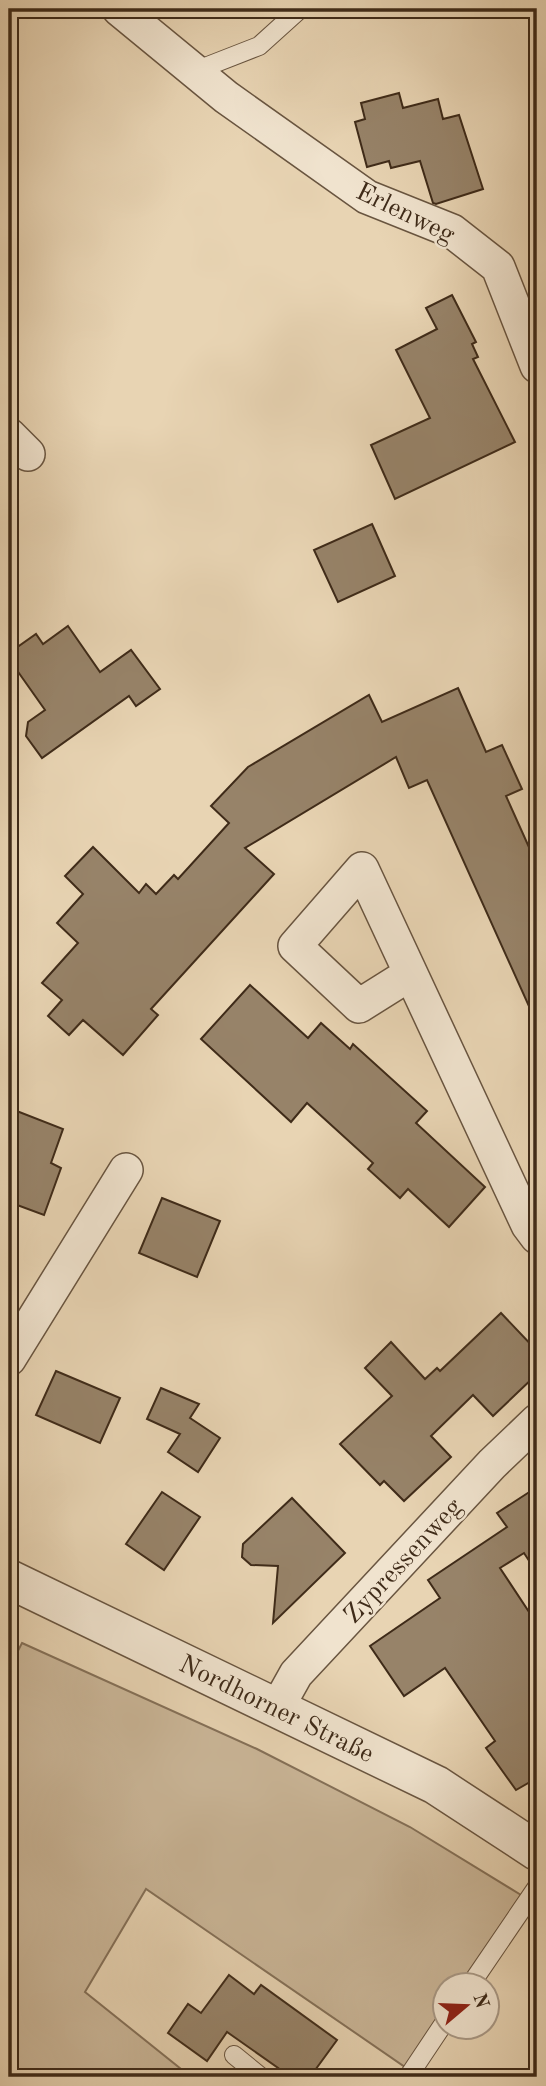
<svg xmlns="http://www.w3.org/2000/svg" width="546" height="2086" viewBox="0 0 546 2086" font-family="'Old Standard TT',serif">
  <rect width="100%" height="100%" fill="#e8d4b3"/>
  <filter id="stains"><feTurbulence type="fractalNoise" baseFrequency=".00286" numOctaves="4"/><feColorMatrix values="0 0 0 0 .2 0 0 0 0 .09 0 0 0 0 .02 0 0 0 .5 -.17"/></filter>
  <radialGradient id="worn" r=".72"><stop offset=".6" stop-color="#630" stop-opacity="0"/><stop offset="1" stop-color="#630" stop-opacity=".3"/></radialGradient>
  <path fill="#cbb799" stroke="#857159" stroke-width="2" d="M22,1643L257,1749L410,1827L521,1895L461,1984H444V2008L405,2067L146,1889L85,1992L191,2077H9V1668Z"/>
  <g fill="#978369" stroke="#3f2b19" stroke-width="2">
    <path d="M399,93L403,108L438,99L443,119L459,115L483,189L436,204L433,203L420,161L391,168L389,161L367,167L355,122L365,119L361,103Z"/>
    <path d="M452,295L476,342L472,344L478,357L473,359L515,442L395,499L371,445L430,418L396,350L437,329L426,308Z"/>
    <path d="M372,524L395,576L338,602L314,550Z"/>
    <path d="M68,626L100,672L131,650L160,689L136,706L129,696L42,758L26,736L28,722L45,710L9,659V653L36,634L43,644Z"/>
    <path d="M458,688L486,752L502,745L522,789L506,796L537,865V1024L427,780L409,788L396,757L245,848L274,874L151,1009L158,1015L123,1055L83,1020L69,1035L48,1016L62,1000L42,983L78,943L57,923L83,894L65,876L93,847L139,893L146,884L156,894L174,875L178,879L229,823L211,806L248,767L369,695L382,722Z"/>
    <path d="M250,985L308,1038L321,1023L350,1049L353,1044L427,1111L416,1123L485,1187L449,1227L408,1189L400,1198L368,1169L373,1163L307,1103L291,1122L201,1039Z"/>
    <path d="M9,1108L63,1129L51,1163L61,1168L44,1215L9,1202Z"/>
    <path d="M162,1198L220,1221L197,1277L139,1253Z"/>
    <path d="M501,1313L537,1351V1374L493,1416L473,1395L431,1436L451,1457L404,1501L384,1481L380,1485L340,1444L392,1396L365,1368L391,1342L425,1379L437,1368L440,1371Z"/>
    <path d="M56,1371L120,1398L100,1443L36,1415Z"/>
    <path d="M161,1388L199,1404L190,1418L220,1438L198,1472L168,1452L180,1434L147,1419Z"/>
    <path d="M537,1487V1573L524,1553L500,1568L537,1624V1778L516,1790L486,1748L495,1741L445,1668L404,1696L370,1646L440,1598L428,1580L507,1527L497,1513Z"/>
    <path d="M162,1492L200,1517L164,1570L126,1544Z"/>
    <path d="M292,1498L345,1553L273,1623L278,1566L251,1565L242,1557L243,1544Z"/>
    <path d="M229,1975L254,1994L261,1985L337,2040L310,2077H291L227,2032L207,2061L168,2033L188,2004L201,2013Z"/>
  </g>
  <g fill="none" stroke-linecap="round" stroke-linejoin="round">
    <g stroke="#695540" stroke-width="20">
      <g id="service">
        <path d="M195,71L259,46L300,9"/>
        <path d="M471,1984L537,1887"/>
        <path d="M234,2055L261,2077"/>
        <path d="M408,2077L444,2023"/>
      </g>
    </g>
    <g stroke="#695540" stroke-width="36">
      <g id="minor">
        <path d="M119,9L226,97L367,197L452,231L498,267L537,366"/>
        <path d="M9,435L28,454"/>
        <path d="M410,974L359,1006L295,946L362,869L528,1225L537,1237"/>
        <path d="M9,1359L126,1170"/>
        <path d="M277,1708L296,1674L492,1464L537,1421"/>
      </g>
    </g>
    <g stroke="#695540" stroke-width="41">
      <path id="tertiary" d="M9,1579L436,1785L537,1851"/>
    </g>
    <use href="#service" stroke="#f0e3ce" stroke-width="18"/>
    <use href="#minor" stroke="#f0e3ce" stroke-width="33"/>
    <use href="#tertiary" stroke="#f0e3ce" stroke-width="38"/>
  </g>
  <g text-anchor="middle" stroke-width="5" stroke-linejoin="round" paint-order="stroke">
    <g font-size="26" fill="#3f2b19" stroke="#f0e3ce">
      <text transform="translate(406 212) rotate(26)" y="9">Erlenweg</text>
      <text transform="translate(402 1560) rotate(-47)" y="9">Zypressenweg</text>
      <text transform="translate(277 1708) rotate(26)" y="9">Nordhorner Straße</text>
    </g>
  </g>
  <rect width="546" height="2086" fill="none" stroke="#e8d4b3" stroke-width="35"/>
  <rect x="10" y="10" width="525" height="2065" fill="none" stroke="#3f2b19" stroke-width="3.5"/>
  <rect x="18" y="18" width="511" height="2051" fill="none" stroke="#3f2b19" stroke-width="2"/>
  <g transform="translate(466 2006) rotate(71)"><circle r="33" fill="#f0e3ce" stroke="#a99986" stroke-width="2"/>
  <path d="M0-5L12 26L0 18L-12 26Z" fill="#8f2418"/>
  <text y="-10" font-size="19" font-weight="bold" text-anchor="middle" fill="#3f2b19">N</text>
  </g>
  <rect width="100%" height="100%" filter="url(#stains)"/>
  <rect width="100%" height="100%" fill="url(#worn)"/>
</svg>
